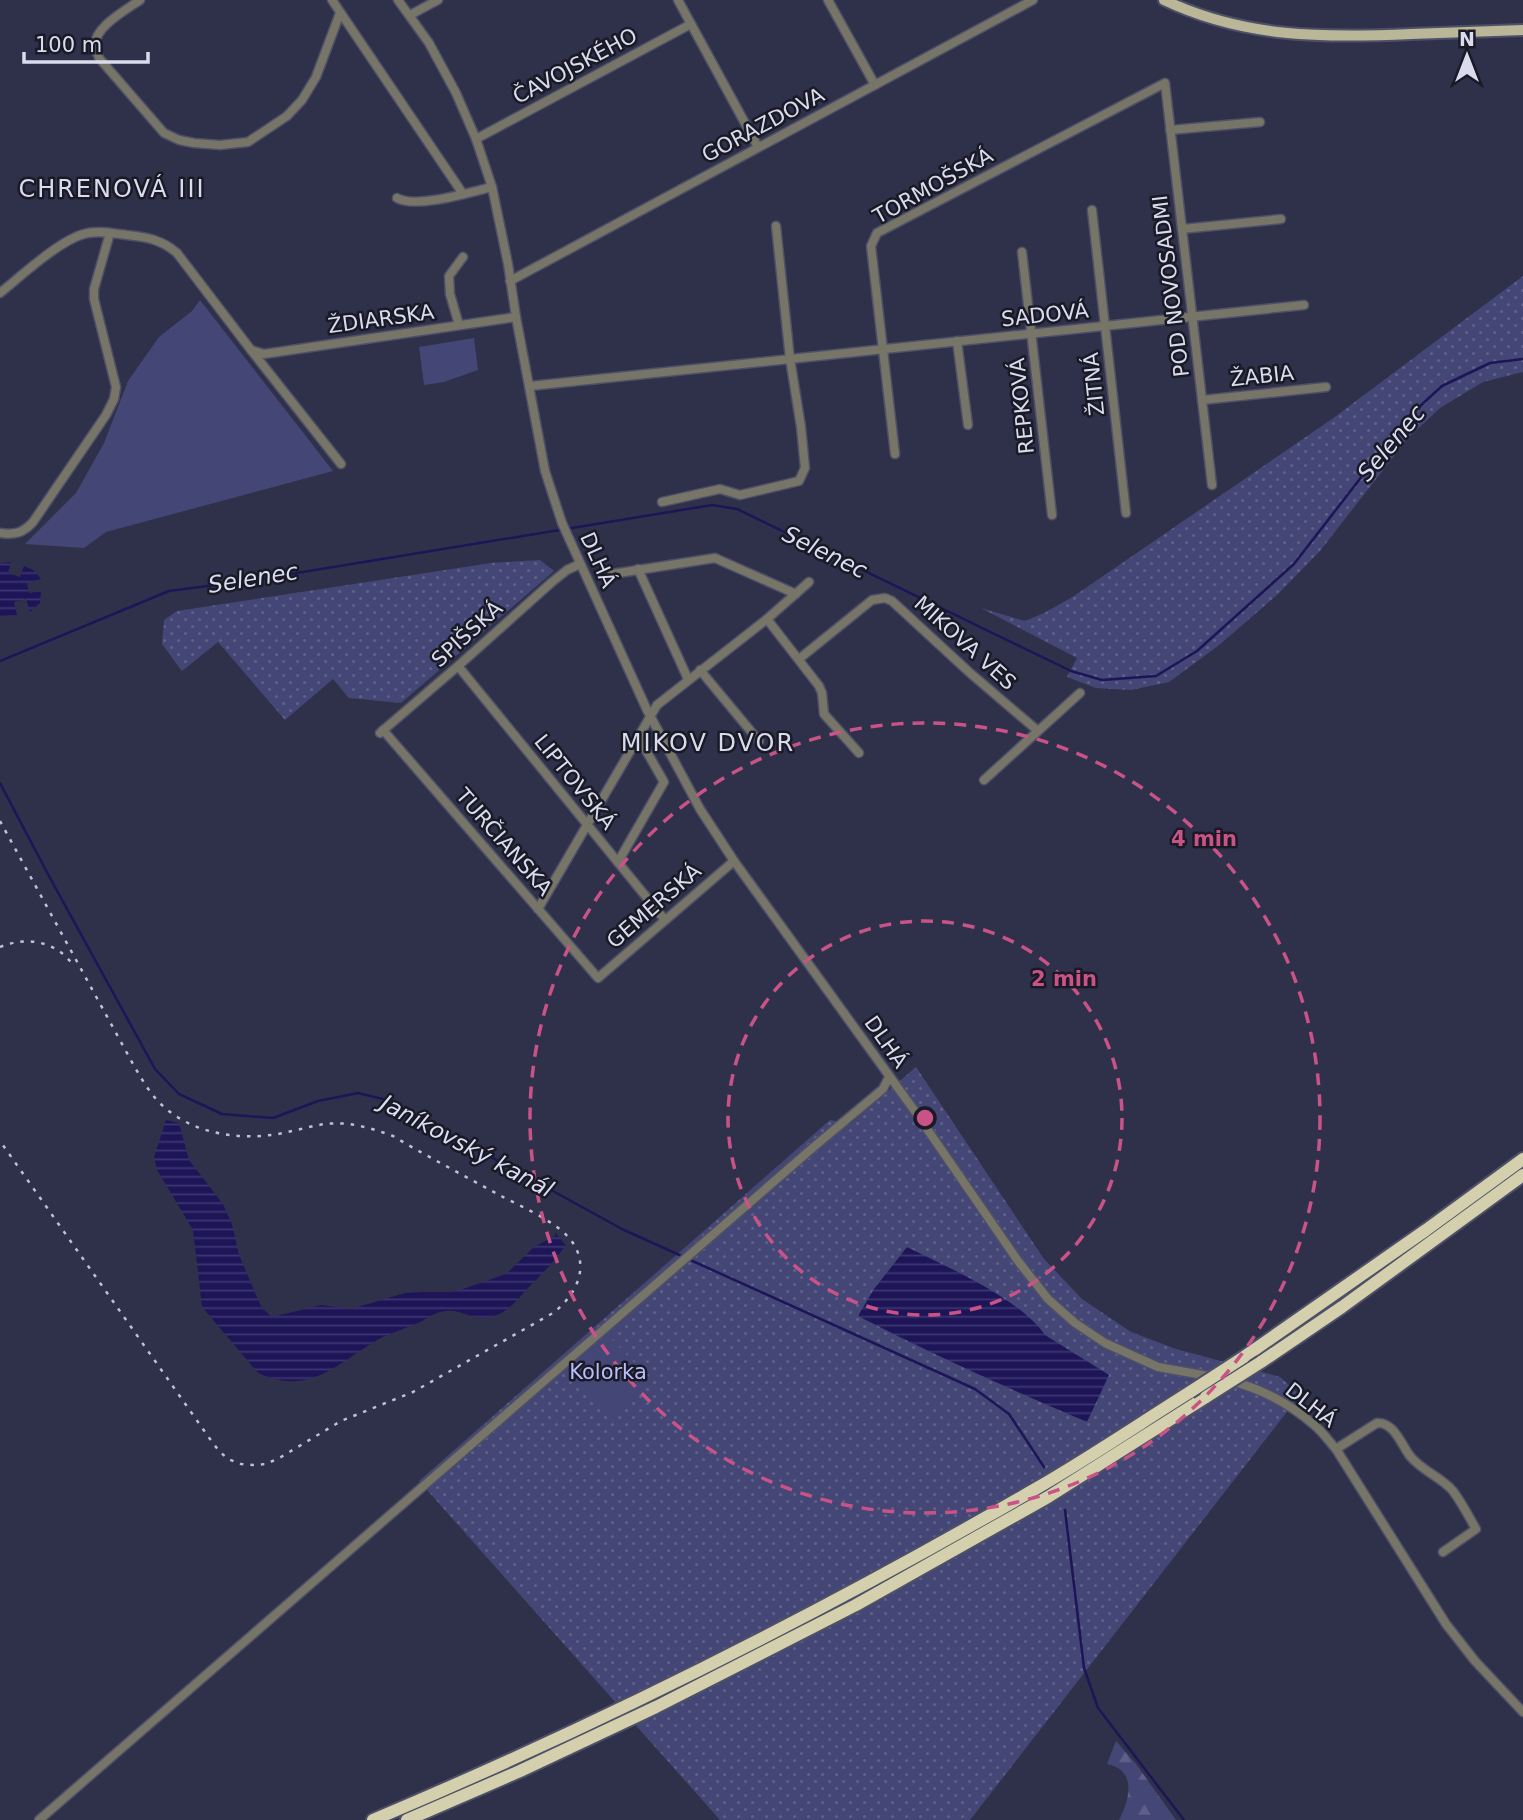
<svg xmlns="http://www.w3.org/2000/svg" width="1523" height="1820" viewBox="0 0 1523 1820" font-family="'DejaVu Sans',sans-serif">
  <defs>
    <pattern id="grass-dots" width="8" height="8" patternUnits="userSpaceOnUse" patternTransform="scale(1.75)"><rect width="8" height="8" fill="#444675"/><path d="M2 2h.1M6 6h.1" fill="none" stroke="#5e6089" stroke-width="1.8" stroke-linecap="round"/></pattern>
    <pattern id="forest-firs" width="22" height="20" patternUnits="userSpaceOnUse" patternTransform="scale(1.75)"><rect width="22" height="20" fill="#444675"/><path d="M5 1l3.5 6h-7zM16 11l3.5 6h-7z" fill="#5e6089"/></pattern>
    <pattern id="water-rules" width="6" height="5" patternUnits="userSpaceOnUse" patternTransform="scale(1.75)"><rect width="6" height="5" fill="#1d1557"/><path d="M0 2.5h6" fill="none" stroke="#3d366f"/></pattern>
  </defs>
  <rect width="100%" height="100%" fill="#2f314b"/>
  <g fill="url(#grass-dots)">
    <path d="M1523,276V372L1483,382L1440,408L1408,438L1320,551L1278,594L1218,646L1169,682L1131,690L1096,688L1067,677L1077,658L981,608L1025,621L1044,613L1074,596L1332,419Z"/>
    <path d="M540,560L554,571L401,703L349,698L333,679L285,720L218,642L182,671L162,644L164,620L177,611L491,563Z"/>
    <path d="M916,1067L1044,1259L1082,1299L1131,1332L1176,1349L1280,1377L1300,1395L970,1820H720L419,1481L830,1120L850,1124Z"/>
  </g>
  <path fill="url(#forest-firs)" d="M1116,1741L1136,1764L1176,1820H1119C1130,1799 1137,1770 1107,1764Z"/>
  <g fill="#444675">
    <path d="M200,300L333,471L106,532L84,548L25,544L76,493L104,443L128,381L159,337L192,311Z"/>
    <path d="M474,338L478,370L444,382L424,385L419,347Z"/>
    <path d="M604,1331L651,1380L614,1416L566,1365Z"/>
  </g>
  <g fill="url(#water-rules)">
    <path d="M11,562L8,573L20,577L24,566L35,571L41,579L27,583L29,593L41,591L40,603L30,612L26,599L14,602L17,615L0,616V563Z"/>
    <path d="M166,1120L179,1123L189,1160L223,1204L232,1224L239,1255L256,1295L262,1308L272,1317L321,1305L351,1309L405,1293L423,1292H451L460,1290L506,1274L534,1247L556,1235L554,1231L567,1247L565,1246C555,1261 543,1273 530,1286C521,1295 515,1305 503,1312C472,1330 466,1303 437,1313C431,1315 425,1320 418,1323C405,1329 392,1332 379,1339C336,1364 310,1397 258,1373L202,1307L193,1230L157,1170L154,1157Z"/>
    <path d="M907,1247C947,1267 1019,1298 1045,1335L1109,1375L1087,1422C1010,1389 933,1355 858,1316L874,1289Z"/>
  </g>
  <g fill="none" stroke-linecap="round" stroke-linejoin="round">
    <g stroke="#1d1557" stroke-width="2.5">
      <path d="M0,661L169,591L254,580L712,505L737,509L1071,671L1102,680L1156,676L1197,651L1294,564L1407,418L1442,386L1490,363L1523,359"/>
      <path d="M0,783L50,878L155,1069L179,1094L222,1114L273,1118L318,1101L358,1093L387,1100L622,1229L975,1389L1009,1414L1044,1467"/>
      <path d="M1065,1510L1084,1668L1098,1708L1184,1820"/>
    </g>
    <g stroke="#4e5068" stroke-width="11">
      <g id="minor">
        <path d="M140,0C126,10 92,28 95,48C95,50 99,56 99,58L164,133L179,140L194,143L220,145L248,142L287,116L302,100L316,77L340,13"/>
        <path d="M332,0L463,194"/>
        <path d="M398,0L429,43L456,93L476,139L492,187L508,264L516,317L545,471L562,523L647,710L700,809L734,861L914,1110L1018,1261L1048,1299L1075,1323L1105,1343L1158,1367L1214,1377"/>
        <path d="M678,0L758,147"/>
        <path d="M828,0L875,85"/>
        <path d="M410,15L438,0"/>
        <path d="M1170,130L1260,122"/>
        <path d="M476,139L691,24"/>
        <path d="M397,198C416,209 470,192 492,187"/>
        <path d="M1092,210L1126,513"/>
        <path d="M1182,229L1281,219"/>
        <path d="M1022,252L1052,515"/>
        <path d="M510,281L1033,0"/>
        <path d="M0,293C21,276 60,240 84,234C96,230 114,233 127,235C147,237 162,240 177,253L251,350L264,354L516,317"/>
        <path d="M459,325L450,294L449,276L463,257"/>
        <path d="M957,341L968,425"/>
        <path d="M251,350L341,464"/>
        <path d="M530,386L790,359L776,226"/>
        <path d="M1202,400L1326,387"/>
        <path d="M895,454L871,246L877,233L1165,83L1212,485"/>
        <path d="M662,502L720,489L740,495L799,481L805,468L801,427L790,359L1304,305"/>
        <path d="M0,533C15,535 23,533 33,522L106,415L114,399L116,387L94,299V289L110,233"/>
        <path d="M638,569L688,679"/>
        <path d="M612,574L715,558L796,594"/>
        <path d="M767,619L819,686L822,693L824,714L859,753"/>
        <path d="M799,659L872,600L885,598L892,601L969,672L1038,731"/>
        <path d="M458,666L665,920"/>
        <path d="M700,670L759,741"/>
        <path d="M383,730L598,978L734,861"/>
        <path d="M380,733L458,666L552,582L567,570L580,564"/>
        <path d="M984,780L1080,693"/>
        <path d="M618,862L664,782L639,738"/>
        <path d="M538,909L657,705L767,619L809,582"/>
        <path d="M1230,1381C1260,1388 1290,1404 1313,1424C1322,1431 1328,1440 1336,1449L1446,1624L1475,1661L1523,1712"/>
        <path d="M1336,1449L1377,1423C1394,1422 1401,1444 1410,1456C1422,1471 1441,1477 1453,1491C1462,1503 1469,1517 1476,1529L1443,1552"/>
        <path d="M39,1820L816,1145L883,1089L889,1077"/>
      </g>
    </g>
    <g stroke="#4e5068" stroke-width="14">
      <path id="major" d="M1164,0C1244,38 1324,38 1411,34C1448,33 1486,31 1523,30"/>
    </g>
    <g stroke="#4e5068" stroke-width="16">
      <g id="highway">
        <path d="M1244,1357L1426,1230L1523,1159"/>
        <path d="M1261,1362L1342,1307L1523,1175"/>
        <path d="M373,1820C601,1724 823,1612 1037,1488C1089,1458 1139,1424 1190,1392"/>
        <path d="M407,1820L520,1771L656,1707L856,1605L1048,1497L1206,1397"/>
      </g>
    </g>
    <use href="#minor" stroke="#777567" stroke-width="8"/>
    <use href="#major" stroke="#bab698" stroke-width="10"/>
    <use href="#highway" stroke="#d4cfac" stroke-width="12"/>
    <g stroke="#bfc1d4" stroke-width="2.5" stroke-dasharray="3.5 7" stroke-linecap="butt">
      <path d="M0,821L133,1064C140,1076 147,1089 157,1100C185,1131 231,1140 271,1135C287,1133 303,1128 319,1125C344,1120 369,1127 393,1136C428,1157 465,1176 501,1196C522,1207 560,1223 573,1243C590,1269 575,1296 553,1313L413,1392L341,1421L281,1457L266,1464L253,1465L241,1464L228,1459L219,1451L210,1439L0,1141"/>
      <path d="M0,947C27,936 56,941 73,965"/>
    </g>
    <g stroke="#4e5068" stroke-width="16" stroke-linecap="butt">
      <g id="highway-bridge">
        <path d="M1190,1392L1244,1357"/>
        <path d="M1206,1397L1261,1362"/>
      </g>
    </g>
    <use href="#highway-bridge" stroke="#d4cfac" stroke-width="12"/>
  </g>
  <g fill="none" stroke="#c95387" stroke-width="3.5" stroke-dasharray="12 9">
    <circle cx="925" cy="1118" r="197"/>
    <circle cx="925" cy="1118" r="395"/>
  </g>
  <g text-anchor="middle" stroke-width="5" stroke-linejoin="round" paint-order="stroke">
    <g font-size="21" fill="#dadcee" stroke="#191a26">
      <text transform="translate(575 66) rotate(-28)" y="7">ČAVOJSKÉHO</text>
      <text transform="translate(763 125) rotate(-28)" y="7">GORAZDOVA</text>
      <text transform="translate(933 186) rotate(-29)" y="7">TORMOŠSKÁ</text>
      <text transform="translate(1171 286) rotate(-97)" y="7">POD NOVOSADMI</text>
      <text transform="translate(1045 315) rotate(-6)" y="7">SADOVÁ</text>
      <text transform="translate(381 319) rotate(-8)" y="7">ŽDIARSKA</text>
      <text transform="translate(1262 376) rotate(-6)" y="7">ŽABIA</text>
      <text transform="translate(1094 384) rotate(-96)" y="7">ŽITNÁ</text>
      <text transform="translate(1022 406) rotate(-96)" y="7">REPKOVÁ</text>
      <text transform="translate(598 560) rotate(66)" y="7">DLHÁ</text>
      <text transform="translate(467 634) rotate(-42)" y="7">SPIŠSKÁ</text>
      <text transform="translate(965 643) rotate(42)" y="7">MIKOVA VES</text>
      <text transform="translate(575 782) rotate(51)" y="7">LIPTOVSKÁ</text>
      <text transform="translate(504 842) rotate(49)" y="7">TURČIANSKA</text>
      <text transform="translate(654 906) rotate(-41)" y="7">GEMERSKÁ</text>
      <text transform="translate(886 1042) rotate(55)" y="7">DLHÁ</text>
      <text transform="translate(1311 1405) rotate(38)" y="7">DLHÁ</text>
    </g>
    <g font-size="21" fill="#b9befb" stroke="#191a26">
      <text x="608" y="1379">Kolorka</text>
    </g>
    <g font-size="23" font-style="italic" fill="#dbdef3" stroke="#191a26">
      <text transform="translate(1391 443) rotate(-50)" y="8">Selenec</text>
      <text transform="translate(825 552) rotate(26)" y="8">Selenec</text>
      <text transform="translate(253 578) rotate(-9)" y="8">Selenec</text>
      <text transform="translate(467 1146) rotate(28)" y="8">Janíkovský kanál</text>
    </g>
    <g font-size="24" letter-spacing="2" fill="#dadcee" stroke="#191a26">
      <text x="112" y="197">CHRENOVÁ III</text>
      <text x="708" y="751">MIKOV DVOR</text>
    </g>
  </g>
  <circle cx="925" cy="1118" r="10" fill="#c95387" stroke="#191a26" stroke-width="3.5"/>
  <g font-size="21" text-anchor="middle" font-weight="bold" fill="#c95387" stroke="#191a26" stroke-width="5" stroke-linejoin="round" paint-order="stroke">
    <text x="1204" y="846">4 min</text>
    <text x="1064" y="986">2 min</text>
  </g>
  <g transform="translate(1467 56)" stroke="#191a26" stroke-width="5" paint-order="stroke">
  <path d="M0-5L12 26L0 18L-12 26Z" fill="#dadcee"/>
  <text y="-10" font-size="19" font-weight="bold" text-anchor="middle" fill="#dadcee">N</text>
  </g>
  <path d="M24 52v10h124v-10" fill="none" stroke="#dadcee" stroke-width="3.5"/>
  <text x="35" y="52" font-size="21" fill="#dadcee" stroke="#191a26" stroke-width="5" paint-order="stroke">100 m</text>
</svg>
